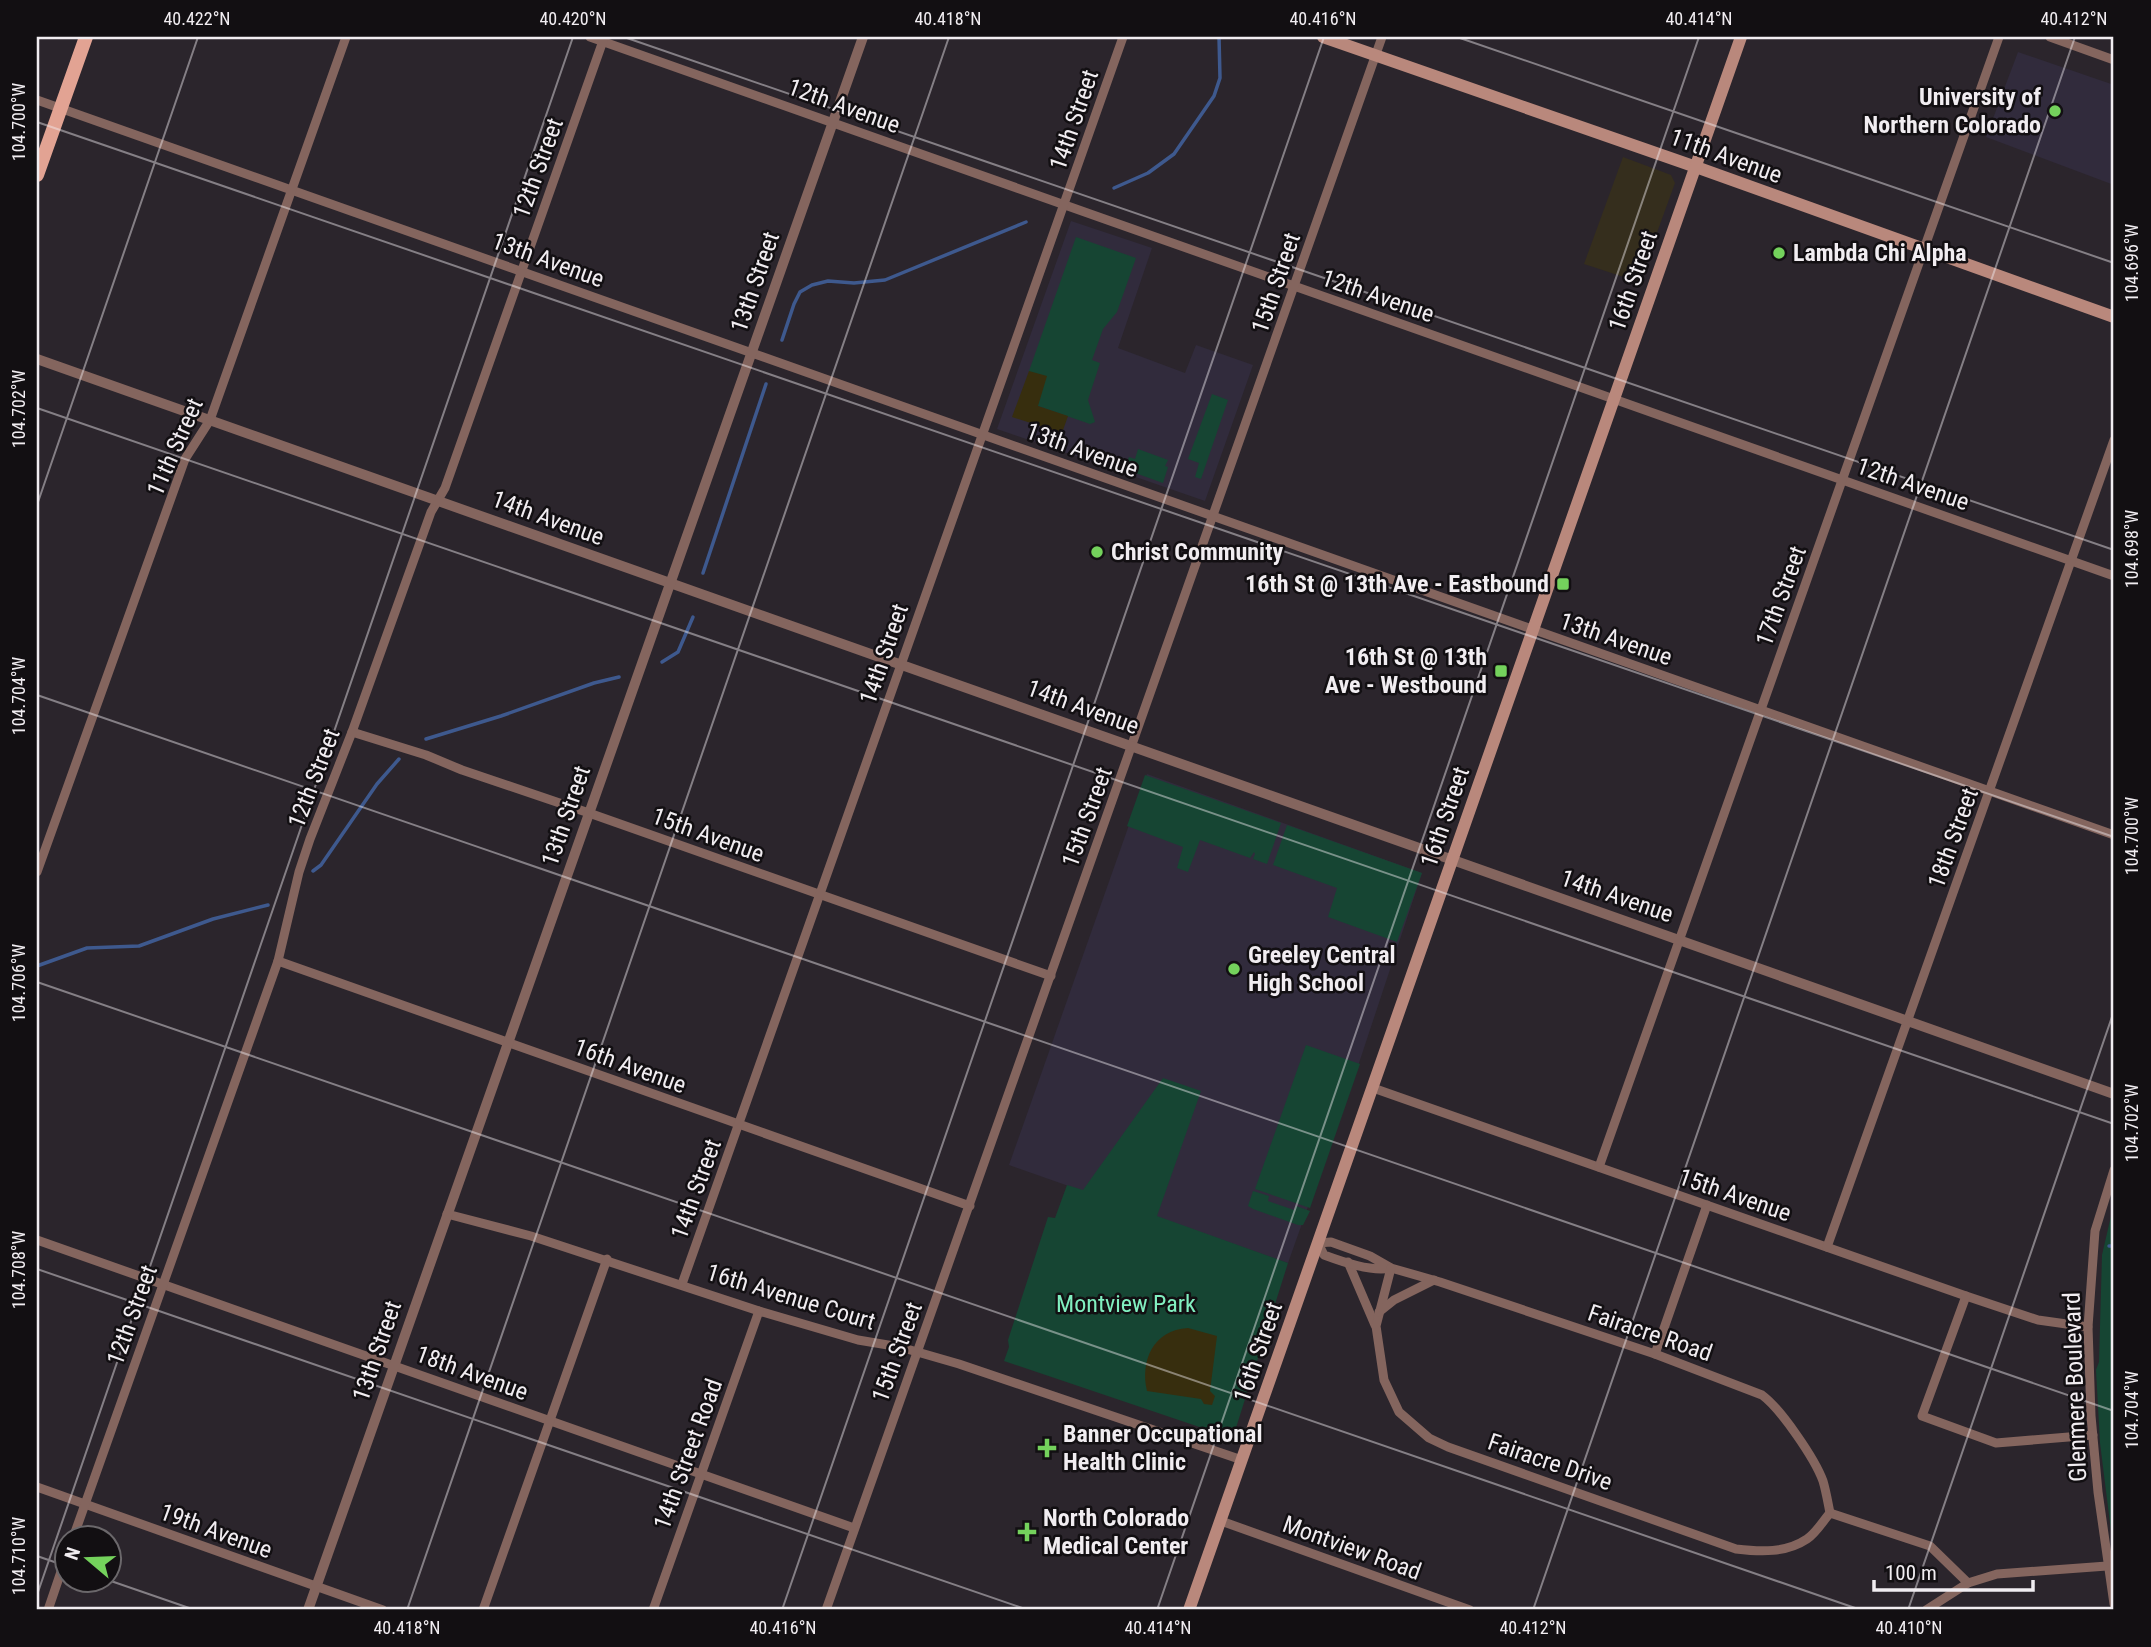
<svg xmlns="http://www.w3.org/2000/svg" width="2151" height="1647" viewBox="0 0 2151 1647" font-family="'Roboto Condensed',sans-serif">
  <rect width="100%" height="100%" fill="#2b252c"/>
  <path fill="#352e1d" d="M1623,157L1671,175L1675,183L1639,282L1584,264Z"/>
  <g fill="#312b3c">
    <path d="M2018,52L2114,85V185L1986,137Z"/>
    <path d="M1071,221L1152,248L1118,348L1185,373L1196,345L1253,365L1205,501L997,429Z"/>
    <path d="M1147,774L1422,873L1358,1066L1288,1263L1009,1165Z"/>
  </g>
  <g fill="#164533">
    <path d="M1076,237L1136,258L1117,312L1103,329L1092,360L1100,363L1088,400L1095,422L1090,424L1038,406L1029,371Z"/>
    <path d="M1212,394L1228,400L1201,479L1195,477L1199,463L1188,459Z"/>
    <path d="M1138,449L1168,460L1165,466L1168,467L1163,483L1124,469L1129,457L1135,459Z"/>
    <path d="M1145,775L1281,823L1267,864L1253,859L1255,854L1254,852L1250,858L1200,840L1188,872L1177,868L1183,847L1127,826Z"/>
    <path d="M1287,825L1422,873L1397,942L1328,917L1337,888L1273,865Z"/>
    <path d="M1306,1045L1360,1064L1310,1208L1255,1189Z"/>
    <path d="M1163,1078L1201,1091L1157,1216L1288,1263L1235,1431L1229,1437L1004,1361L1009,1347L1008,1340L1048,1217L1055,1218L1067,1185L1083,1190Z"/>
    <path d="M1253,1191L1269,1196L1268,1201L1294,1210L1296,1206L1310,1211L1303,1225H1298L1253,1209L1248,1206Z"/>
    <path d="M2114,1203V1555L2100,1443L2096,1370L2099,1362L2102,1255Z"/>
  </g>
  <g fill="#372e0e">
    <path d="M1029,371L1047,376L1038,406L1068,416L1062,433L1012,417Z"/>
    <path d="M1188,1328L1217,1336L1210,1391L1215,1396L1212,1405L1204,1404L1201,1399L1147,1391C1140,1361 1153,1330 1188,1328Z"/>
  </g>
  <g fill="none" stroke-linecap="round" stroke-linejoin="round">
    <g stroke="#3e598e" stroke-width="3.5">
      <path d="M1114,188L1148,173L1174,154L1214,96L1220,78L1219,37"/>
      <path d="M782,340L794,304L800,292L812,285L828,281L854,283L885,280L1026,222"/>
      <path d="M703,573L766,384"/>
      <path d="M662,662L678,652L693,617"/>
      <path d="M426,739L501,716L594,683L619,677"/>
      <path d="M313,871L321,865L377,784L399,759"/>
      <path d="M37,966L87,948L139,946L213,919L268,905"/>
      <path d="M2109,1246H2114"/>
    </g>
    <g stroke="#84655e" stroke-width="9">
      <path d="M590,37L2114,576"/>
      <path d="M2050,37L2114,60"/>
      <path d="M37,100L2114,835"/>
      <path d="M352,732L426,755L462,770L589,813L1051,976"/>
      <path d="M37,872L185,459L210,420L346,37"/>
      <path d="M278,961L970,1206"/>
      <path d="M1373,1088L1966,1296L2038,1320L2088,1327"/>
      <path d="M1599,1167L1999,37"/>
      <path d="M2114,1170L2095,1231L2088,1327L2091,1416L2098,1492L2114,1604"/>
      <path d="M447,1214L531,1236L759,1311L858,1340L900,1347L959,1364L1242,1460"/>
      <path d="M37,1240L854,1528"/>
      <path d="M1827,1247L2114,440"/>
      <path d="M1348,1262L1375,1325"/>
      <path d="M1391,1268C1371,1272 1343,1262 1324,1255L1318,1243L1331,1242L1370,1256L1391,1268L1440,1282L1655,1354L1762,1395C1781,1409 1815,1459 1823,1481C1826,1491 1828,1503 1830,1513"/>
      <path d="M1391,1268L1376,1326L1384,1380L1399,1412L1429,1438L1448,1447L1736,1549C1761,1552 1786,1553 1807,1539C1816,1533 1823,1521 1830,1513"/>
      <path d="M682,1284L1123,37"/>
      <path d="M1966,1296L1922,1416L1996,1443L2093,1435"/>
      <path d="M1379,1312L1394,1300L1434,1280"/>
      <path d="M1655,1354L1707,1205"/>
      <path d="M37,1487L383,1610"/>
      <path d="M1830,1513L1930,1546L1968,1583L1997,1574L2107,1566"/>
      <path d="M1221,1521L1470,1610"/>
      <path d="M73,1538L278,961L299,872L310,839L352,732L431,512L445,488L604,38"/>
      <path d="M48,1610L66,1557"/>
      <path d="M483,1610L607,1259"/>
      <path d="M653,1610L759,1311"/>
      <path d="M826,1610L1382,37"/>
      <path d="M1926,1610L1968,1583"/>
    </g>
    <g stroke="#84655e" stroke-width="10">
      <path d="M37,359L2114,1094"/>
      <path d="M308,1610L863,37"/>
    </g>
    <g stroke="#b9887c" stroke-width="12">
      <path d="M1323,37L1696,167L2114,317"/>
      <path d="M1189,1610L1741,37"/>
    </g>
    <path stroke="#e2a393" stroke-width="14" d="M37,175L86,37"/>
  </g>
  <path fill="none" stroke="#f1edf1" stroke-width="2" stroke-opacity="0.45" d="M624,37L2114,550M1457,37L2114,263M37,122L2114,837M37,408L2114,1124M37,505L198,37M37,695L2114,1411M37,982L1861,1610M37,1269L1028,1610M37,1556L66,1566M108,1580L195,1610M37,1595L573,37M407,1610L949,37M782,1610L1324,37M1157,1610L1699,37M1533,1610L2075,37M1908,1610L2114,1011"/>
  <g fill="#74d25c" stroke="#120f12" stroke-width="2.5">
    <circle cx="2055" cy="111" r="7"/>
    <circle cx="1779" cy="253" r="7"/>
    <circle cx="1097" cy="552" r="7"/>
    <rect x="1556" y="577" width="14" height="14" rx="3.5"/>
    <rect x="1494" y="664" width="14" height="14" rx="3.5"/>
    <circle cx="1234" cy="969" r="7"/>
    <path d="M1043.5 1437.5h7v7h7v7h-7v7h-7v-7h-7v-7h7z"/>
    <path d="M1023.5 1521.5h7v7h7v7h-7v7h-7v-7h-7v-7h7z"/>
  </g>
  <g text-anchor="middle" stroke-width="5" stroke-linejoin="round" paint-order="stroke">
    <g font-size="24" font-weight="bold" fill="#f1edf1" stroke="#120f12" text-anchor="start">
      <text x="2041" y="105" text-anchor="end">University of<tspan x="2041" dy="28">Northern Colorado</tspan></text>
      <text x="1793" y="261">Lambda Chi Alpha</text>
      <text x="1111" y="560">Christ Community</text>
      <text x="1549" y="592" text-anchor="end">16th St @ 13th Ave - Eastbound</text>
      <text x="1487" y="665" text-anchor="end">16th St @ 13th<tspan x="1487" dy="28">Ave - Westbound</tspan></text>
      <text x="1248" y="963">Greeley Central<tspan x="1248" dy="28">High School</tspan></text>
      <text x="1063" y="1442">Banner Occupational<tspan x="1063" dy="28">Health Clinic</tspan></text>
      <text x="1043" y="1526">North Colorado<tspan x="1043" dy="28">Medical Center</tspan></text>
    </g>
    <g font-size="24" fill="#f1edf1" stroke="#120f12">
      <text transform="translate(844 106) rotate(20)" y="8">12th Avenue</text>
      <text transform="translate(1074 120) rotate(-71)" y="8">14th Street</text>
      <text transform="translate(1726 156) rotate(20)" y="8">11th Avenue</text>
      <text transform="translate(538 168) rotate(-70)" y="8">12th Street</text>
      <text transform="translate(548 260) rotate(20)" y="8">13th Avenue</text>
      <text transform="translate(1633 281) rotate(-71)" y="8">16th Street</text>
      <text transform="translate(755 282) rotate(-71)" y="8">13th Street</text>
      <text transform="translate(1276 283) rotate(-71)" y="8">15th Street</text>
      <text transform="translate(1378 296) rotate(19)" y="8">12th Avenue</text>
      <text transform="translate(175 447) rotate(-66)" y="8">11th Street</text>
      <text transform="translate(1082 450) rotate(20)" y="8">13th Avenue</text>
      <text transform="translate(1913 484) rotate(19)" y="8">12th Avenue</text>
      <text transform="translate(548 518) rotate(20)" y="8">14th Avenue</text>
      <text transform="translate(1781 596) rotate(-70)" y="8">17th Street</text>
      <text transform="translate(1616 639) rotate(19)" y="8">13th Avenue</text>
      <text transform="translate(884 654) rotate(-71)" y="8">14th Street</text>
      <text transform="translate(1083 707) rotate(20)" y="8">14th Avenue</text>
      <text transform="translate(314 778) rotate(-69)" y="8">12th Street</text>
      <text transform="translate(566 816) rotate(-71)" y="8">13th Street</text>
      <text transform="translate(1087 817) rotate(-70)" y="8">15th Street</text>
      <text transform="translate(1445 817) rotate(-71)" y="8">16th Street</text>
      <text transform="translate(708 835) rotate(20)" y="8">15th Avenue</text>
      <text transform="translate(1953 838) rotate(-70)" y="8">18th Street</text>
      <text transform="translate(1617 896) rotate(19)" y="8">14th Avenue</text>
      <text transform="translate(630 1066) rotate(20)" y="8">16th Avenue</text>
      <text transform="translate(696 1189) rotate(-70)" y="8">14th Street</text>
      <text transform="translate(1735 1195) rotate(19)" y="8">15th Avenue</text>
      <text transform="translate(791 1297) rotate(17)" y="8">16th Avenue Court</text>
      <text transform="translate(132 1315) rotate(-70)" y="8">12th Street</text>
      <text transform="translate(1650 1333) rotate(19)" y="8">Fairacre Road</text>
      <text transform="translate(377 1351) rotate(-71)" y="8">13th Street</text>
      <text transform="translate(897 1352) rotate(-70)" y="8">15th Street</text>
      <text transform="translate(1258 1352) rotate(-71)" y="8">16th Street</text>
      <text transform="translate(472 1373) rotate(20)" y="8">18th Avenue</text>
      <text transform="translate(2075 1387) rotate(-92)" y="8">Glenmere Boulevard</text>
      <text transform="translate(688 1454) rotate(-70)" y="8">14th Street Road</text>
      <text transform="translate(1550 1462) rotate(19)" y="8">Fairacre Drive</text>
      <text transform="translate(216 1531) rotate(20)" y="8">19th Avenue</text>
      <text transform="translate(1352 1548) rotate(20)" y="8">Montview Road</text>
    </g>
    <g font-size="24" fill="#81efc0" stroke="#120f12">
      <text x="1126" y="1312">Montview Park</text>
    </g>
  </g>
  <rect width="2151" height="1647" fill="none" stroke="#120f12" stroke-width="77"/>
  <g transform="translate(88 1559) rotate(289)"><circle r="33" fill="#120f12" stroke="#6b686b" stroke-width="2"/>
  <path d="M0-5L12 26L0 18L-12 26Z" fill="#74d25c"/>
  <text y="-10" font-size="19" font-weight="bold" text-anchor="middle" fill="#f1edf1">N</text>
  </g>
  <path d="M1874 1580v10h159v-10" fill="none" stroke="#f1edf1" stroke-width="3.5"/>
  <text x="1885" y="1580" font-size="21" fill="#f1edf1" stroke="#120f12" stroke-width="5" paint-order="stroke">100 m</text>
  <rect x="38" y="38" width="2074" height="1570" fill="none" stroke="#f1edf1" stroke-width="2.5"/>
  <g font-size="18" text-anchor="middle" fill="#f1edf1">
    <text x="197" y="25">40.422°N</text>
    <text x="573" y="25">40.420°N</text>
    <text x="948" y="25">40.418°N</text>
    <text x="1323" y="25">40.416°N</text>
    <text x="1699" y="25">40.414°N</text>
    <text x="2074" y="25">40.412°N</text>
    <text transform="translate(19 122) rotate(-90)" y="6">104.700°W</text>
    <text transform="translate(2132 263) rotate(-90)" y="6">104.696°W</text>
    <text transform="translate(19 409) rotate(-90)" y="6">104.702°W</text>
    <text transform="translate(2132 549) rotate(-90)" y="6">104.698°W</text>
    <text transform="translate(19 696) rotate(-90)" y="6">104.704°W</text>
    <text transform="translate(2132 836) rotate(-90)" y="6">104.700°W</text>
    <text transform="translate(19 983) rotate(-90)" y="6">104.706°W</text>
    <text transform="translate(2132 1123) rotate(-90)" y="6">104.702°W</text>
    <text transform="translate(19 1270) rotate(-90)" y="6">104.708°W</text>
    <text transform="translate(2132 1410) rotate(-90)" y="6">104.704°W</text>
    <text transform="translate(19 1556) rotate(-90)" y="6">104.710°W</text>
    <text x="407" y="1634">40.418°N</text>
    <text x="783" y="1634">40.416°N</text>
    <text x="1158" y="1634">40.414°N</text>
    <text x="1533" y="1634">40.412°N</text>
    <text x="1909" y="1634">40.410°N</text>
  </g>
</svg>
